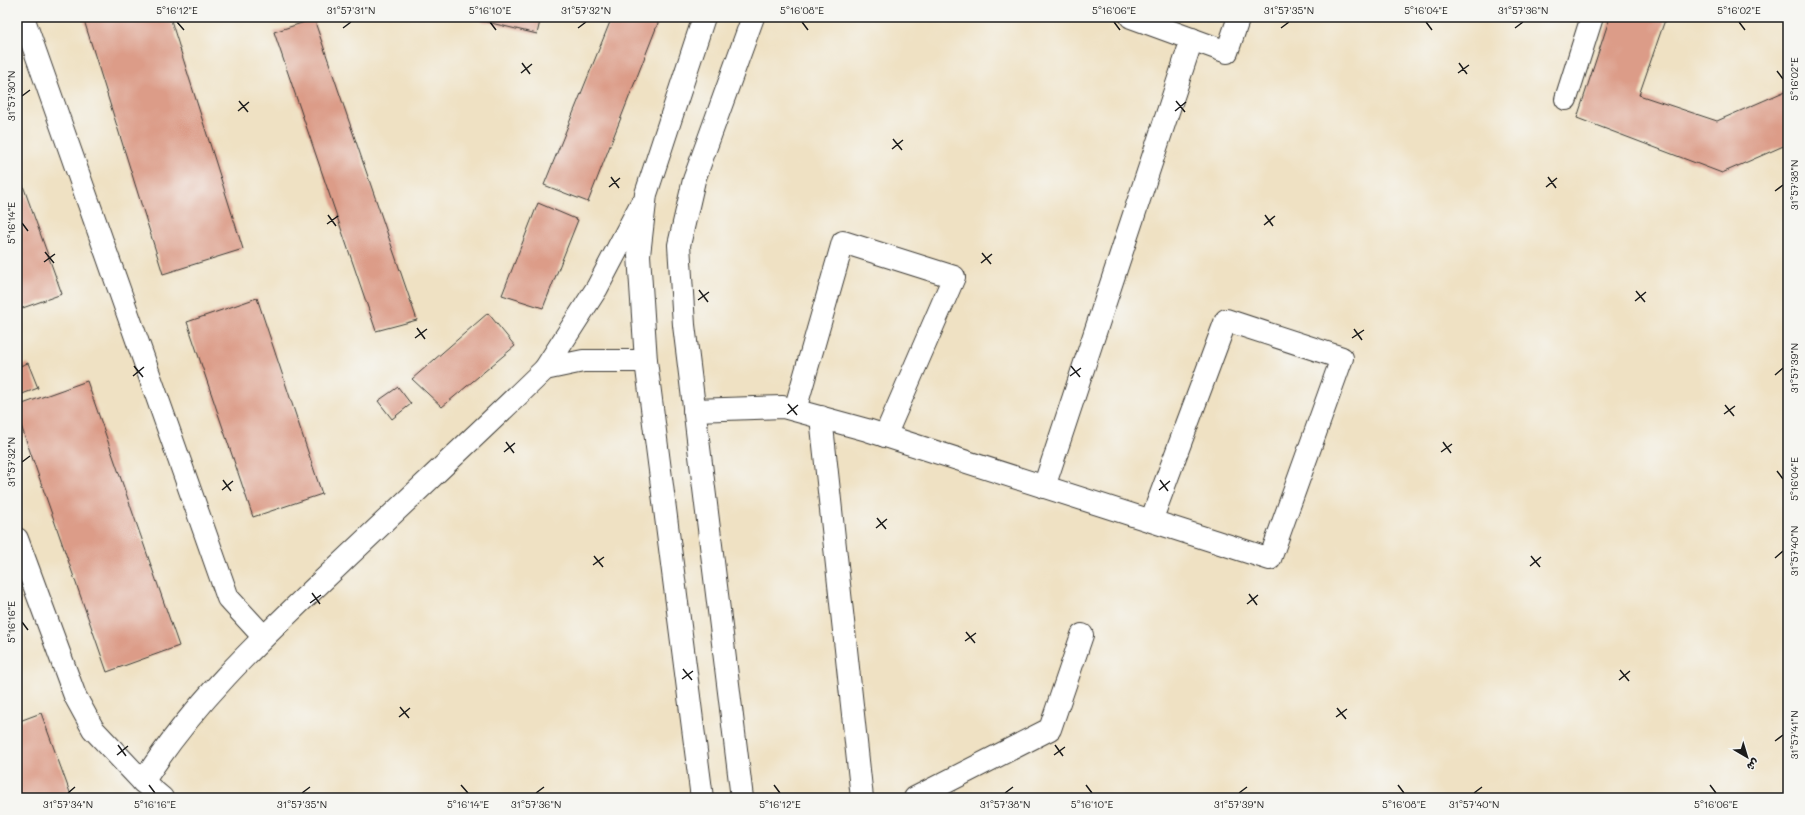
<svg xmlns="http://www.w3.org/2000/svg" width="1805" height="815" viewBox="0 0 1805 815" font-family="Mali,'Playpen Sans Arabic',sans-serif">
  <rect width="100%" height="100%" fill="#f6f6f2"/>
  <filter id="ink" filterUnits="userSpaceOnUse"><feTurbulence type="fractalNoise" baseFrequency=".025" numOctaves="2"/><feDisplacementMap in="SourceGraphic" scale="8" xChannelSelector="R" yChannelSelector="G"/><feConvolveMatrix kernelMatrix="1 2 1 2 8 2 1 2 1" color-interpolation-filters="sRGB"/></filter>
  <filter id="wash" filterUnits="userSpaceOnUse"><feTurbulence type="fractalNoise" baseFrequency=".012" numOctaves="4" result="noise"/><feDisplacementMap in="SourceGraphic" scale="16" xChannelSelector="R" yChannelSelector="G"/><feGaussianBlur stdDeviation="0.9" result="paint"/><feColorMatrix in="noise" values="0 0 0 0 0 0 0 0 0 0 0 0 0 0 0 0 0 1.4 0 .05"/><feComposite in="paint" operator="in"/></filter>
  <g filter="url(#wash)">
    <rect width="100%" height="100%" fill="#efe1c3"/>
    <g id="blocks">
      <g fill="#dc9c88">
        <path d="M83,17H170L243,249L163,274Z"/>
        <path d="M466,17H541L537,34Z"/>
        <path d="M612,17L660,18L588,202L544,185Z"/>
        <path d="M1610,17H1666L1639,95L1717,121L1788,90V144L1722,173L1577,118Z"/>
        <path d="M314,19L417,320L376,331L274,32Z"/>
        <path d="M17,169L62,294L17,310Z"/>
        <path d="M538,203L578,220L543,308L502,295Z"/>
        <path d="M257,298L322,494L253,517L187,322Z"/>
        <path d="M488,313L515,346L442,407L412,379Z"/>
        <path d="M28,363L38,388L17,396V367Z"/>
        <path d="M87,381L179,646L107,672L17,414V406Z"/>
        <path d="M398,387L411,404L392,419L378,401Z"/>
        <path d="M17,658L21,669L17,670Z"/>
        <path d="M41,713L72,798H17V722Z"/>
      </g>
    </g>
  </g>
  <g filter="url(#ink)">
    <use href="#blocks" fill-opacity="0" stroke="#3c3a35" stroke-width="1"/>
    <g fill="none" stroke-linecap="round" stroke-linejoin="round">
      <g stroke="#3c3a35" stroke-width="24">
        <g id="minor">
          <path d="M23,17L228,598L263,636"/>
          <path d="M1131,17L1227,52L1239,17"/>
          <path d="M1566,99L1592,17"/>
          <path d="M640,206L597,288L545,369L583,361H646"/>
          <path d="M694,410L783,407L867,430L1270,559L1342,358L1226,320L1151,521"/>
          <path d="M795,410L843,242L954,277L885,436"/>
          <path d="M821,417L862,798"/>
          <path d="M1044,487L1192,39"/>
          <path d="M17,539L75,696L93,729L143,782L162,798"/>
          <path d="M143,782C196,698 270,631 341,563C409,498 478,434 545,369"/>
          <path d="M702,798L646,361L639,255L646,194L704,17"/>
          <path d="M742,798L684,325L679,245L694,180L753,17"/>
          <path d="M915,798L1050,729L1082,635"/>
        </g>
      </g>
      <use href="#minor" stroke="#fff" stroke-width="22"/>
    </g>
  </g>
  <path fill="none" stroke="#1c1c1c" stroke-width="1.5" d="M177,22L184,30M490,22L496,30M802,22L808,30M1114,22L1120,30M1426,22L1432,30M1739,22L1745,30M343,28L351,22M578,28L586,22M1281,28L1289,22M1515,28L1523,22M522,63L530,74M1459,63L1467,74M1777,71L1783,79M521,73L532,64M1458,73L1469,65M22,96L30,90M239,101L248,112M1176,101L1185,112M238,111L249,102M1175,111L1186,102M893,139L902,150M892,149L903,140M611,177L619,188M1548,177L1556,188M609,187L620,178M1546,187L1557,178M1775,191L1783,185M328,215L336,226M1265,215L1273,226M22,223L28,231M327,224L338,216M1264,225L1275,216M45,252L54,263M982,253L991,264M44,262L55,254M981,263L992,254M699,290L708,302M1636,291L1645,302M698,300L709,292M1635,301L1646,292M417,328L425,339M1354,329L1362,340M415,338L427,329M1352,338L1364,330M134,366L143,377M1071,366L1080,377M1775,375L1783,368M133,376L144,367M1070,376L1081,368M788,404L797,415M1725,405L1734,416M787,414L798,405M1724,414L1735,406M506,442L514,453M1443,442L1451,453M504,452L515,443M1441,452L1452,444M22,462L30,456M1777,471L1783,479M223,480L231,491M1160,480L1168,491M222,490L233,481M1159,490L1170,481M877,518L886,529M876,528L887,519M594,556L603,567M1531,556L1540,567M1775,558L1783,551M593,565L604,557M1530,566L1541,557M312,593L320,604M1249,594L1257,605M310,603L321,595M1247,604L1258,595M22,622L28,630M966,632L975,643M965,641L976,633M683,669L692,680M1620,670L1629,681M682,679L693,671M1619,680L1630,671M400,707L409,718M1337,708L1346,719M399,717L410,708M1336,717L1347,709M1775,741L1783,735M118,745L126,756M1055,745L1063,756M117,755L128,746M1054,755L1065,747M149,785L155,793M461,785L468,793M774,785L780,793M1086,785L1092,793M1398,785L1404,793M1710,785L1716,793M68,793L75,787M302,793L310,787M536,793L544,787M1005,793L1013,787M1239,793L1247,787M1474,793L1482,787"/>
  <rect width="1805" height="815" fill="none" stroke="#f6f6f2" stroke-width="44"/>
  <g transform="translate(1747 757) rotate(142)" stroke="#f6f6f2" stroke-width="3" paint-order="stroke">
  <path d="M0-3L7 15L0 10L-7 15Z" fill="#1c1c1c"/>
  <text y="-6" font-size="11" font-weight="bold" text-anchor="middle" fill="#1c1c1c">ش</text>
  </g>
  <rect x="22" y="22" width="1761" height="771" fill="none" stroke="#1c1c1c" stroke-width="1.5"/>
  <g font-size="10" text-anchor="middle" fill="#1c1c1c">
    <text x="177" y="14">5°16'12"E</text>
    <text x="351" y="14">31°57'31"N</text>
    <text x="490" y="14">5°16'10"E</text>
    <text x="586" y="14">31°57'32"N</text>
    <text x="802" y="14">5°16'08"E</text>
    <text x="1114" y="14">5°16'06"E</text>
    <text x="1289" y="14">31°57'35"N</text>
    <text x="1426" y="14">5°16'04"E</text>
    <text x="1523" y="14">31°57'36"N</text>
    <text x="1739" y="14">5°16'02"E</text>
    <text transform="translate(1794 79) rotate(-90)" y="4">5°16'02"E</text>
    <text transform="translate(11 96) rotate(-90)" y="4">31°57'30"N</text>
    <text transform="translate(1794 185) rotate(-90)" y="4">31°57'38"N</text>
    <text transform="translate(11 223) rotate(-90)" y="4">5°16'14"E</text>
    <text transform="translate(1794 368) rotate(-90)" y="4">31°57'39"N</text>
    <text transform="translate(11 462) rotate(-90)" y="4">31°57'32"N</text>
    <text transform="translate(1794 479) rotate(-90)" y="4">5°16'04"E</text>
    <text transform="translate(1794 551) rotate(-90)" y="4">31°57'40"N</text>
    <text transform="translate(11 622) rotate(-90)" y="4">5°16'16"E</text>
    <text transform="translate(1794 735) rotate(-90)" y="4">31°57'41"N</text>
    <text x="68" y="808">31°57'34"N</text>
    <text x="155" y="808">5°16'16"E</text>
    <text x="302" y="808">31°57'35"N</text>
    <text x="468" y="808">5°16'14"E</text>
    <text x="536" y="808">31°57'36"N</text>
    <text x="780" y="808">5°16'12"E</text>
    <text x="1005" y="808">31°57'38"N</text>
    <text x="1092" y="808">5°16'10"E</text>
    <text x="1239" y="808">31°57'39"N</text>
    <text x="1404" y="808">5°16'08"E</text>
    <text x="1474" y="808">31°57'40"N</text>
    <text x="1716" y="808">5°16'06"E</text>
  </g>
</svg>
